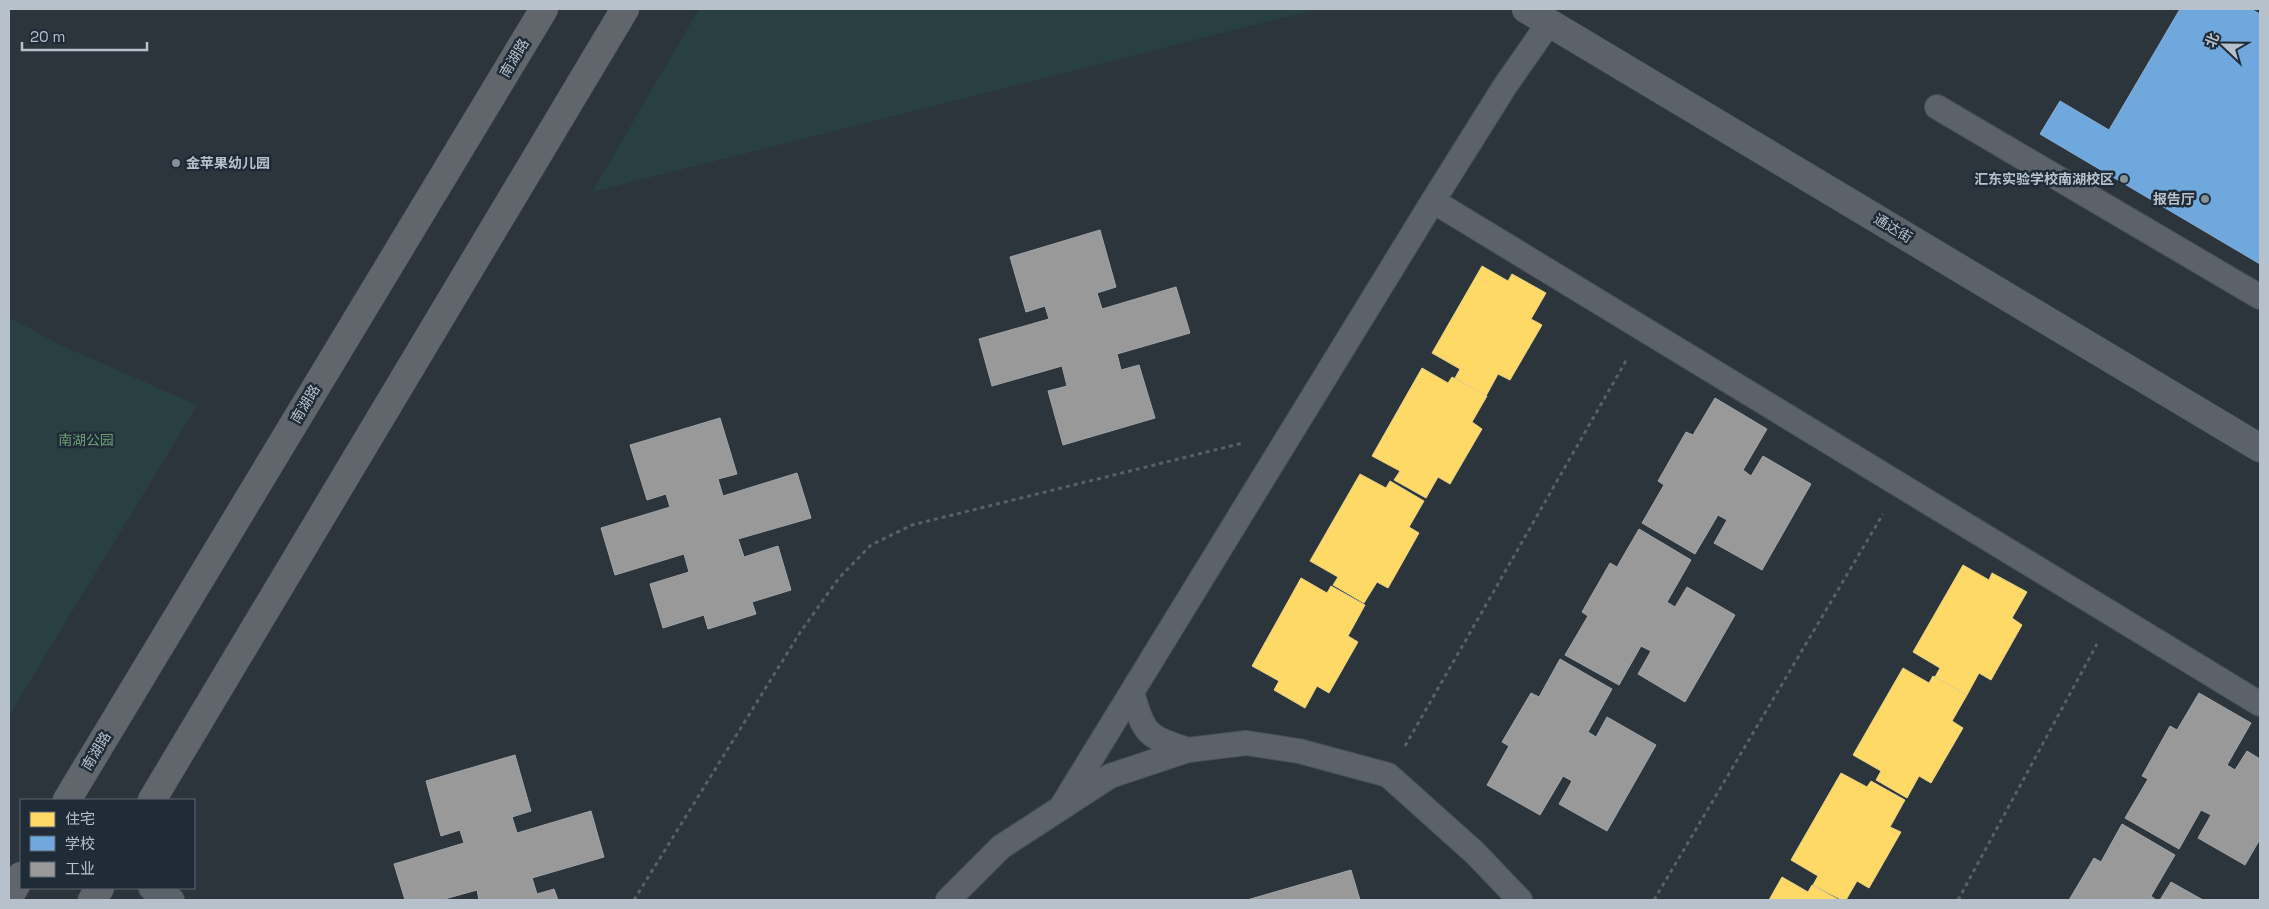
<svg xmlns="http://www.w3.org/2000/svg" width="2269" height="909" viewBox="0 0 2269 909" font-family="'Space Grotesk','Noto Sans SC',sans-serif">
  <rect width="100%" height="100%" fill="#2c343c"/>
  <g fill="#294042">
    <path d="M699,9H1318L592,192Z"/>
    <path d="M9,317L56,343L197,405L9,716Z"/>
  </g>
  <g fill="#ffd966" stroke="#e9d284">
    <path d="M1482,266L1508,281L1512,274L1546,293L1531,319L1542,325L1510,380L1498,374L1486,396L1455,378L1460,369L1432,353Z"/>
    <path d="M1422,368L1448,383L1452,377L1487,396L1472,422L1482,429L1450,484L1438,477L1426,498L1394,480L1400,471L1372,456Z"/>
    <path d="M1360,474L1386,488L1390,481L1424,501L1409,527L1419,533L1388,588L1377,582L1364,603L1333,585L1338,577L1310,561Z"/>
    <path d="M1963,565L1989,580L1992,573L2027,592L2012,618L2022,625L1991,680L1979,673L1967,695L1935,677L1940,668L1913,652Z"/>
    <path d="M1301,578L1327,593L1331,586L1365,605L1348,636L1358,642L1329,693L1317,686L1305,708L1274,690L1279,681L1252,666Z"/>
    <path d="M1903,668L1929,683L1933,676L1967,695L1952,721L1963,728L1931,783L1919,776L1907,798L1876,780L1881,771L1853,755Z"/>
    <path d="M1841,773L1867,787L1871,781L1905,800L1890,827L1901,832L1869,888L1857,881L1846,900H1842L1813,885L1818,876L1791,860Z"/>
    <path d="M1782,877L1808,892L1812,885L1839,900H1769Z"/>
  </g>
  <path fill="#6fa8dc" stroke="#85b0d7" d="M2180,9H2251L2260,14V264L2040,134L2060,101L2109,130Z"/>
  <g fill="#999" stroke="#a2a5a8">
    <path d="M1100,230L1116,287L1097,293L1102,309L1176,287L1190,333L1117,354L1121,370L1139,365L1155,418L1063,445L1048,391L1067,386L1062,366L992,386L979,339L1049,319L1045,306L1026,312L1010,257Z"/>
    <path d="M1715,398L1767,429L1743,470L1751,476L1763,456L1811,484L1762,570L1714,543L1727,520L1718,515L1695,554L1642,523L1664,485L1658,481L1686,432L1693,435Z"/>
    <path d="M720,418L737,474L718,479L723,496L797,473L811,518L738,539L744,557L778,546L791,590L752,602L756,614L708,629L704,615L663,628L650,584L689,572L684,554L615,575L601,528L670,507L666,494L647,500L630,445Z"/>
    <path d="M1639,529L1691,560L1667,602L1675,607L1687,587L1735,615L1685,702L1638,674L1651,651L1641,646L1619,685L1565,655L1588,616L1582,612L1610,563L1617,567Z"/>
    <path d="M1560,659L1612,689L1588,732L1596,737L1607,717L1656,745L1607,831L1559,804L1572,781L1563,776L1540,815L1487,785L1509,746L1502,742L1531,693L1539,697Z"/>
    <path d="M2199,693L2251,723L2227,765L2235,770L2247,751L2260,759V839L2245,865L2198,838L2211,815L2201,810L2179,849L2125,818L2148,779L2142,776L2170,726L2177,730Z"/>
    <path d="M515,755L531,811L512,817L517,833L591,811L604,857L532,878L537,894L554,889L558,900H479L477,890L441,900H405L394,864L464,843L460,830L441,836L426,781Z"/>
    <path d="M2122,824L2175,855L2151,896L2156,900H2069L2094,858L2101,862Z"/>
    <path d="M1351,870L1360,900H1247Z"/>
    <path d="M2171,882L2203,900H2160Z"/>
  </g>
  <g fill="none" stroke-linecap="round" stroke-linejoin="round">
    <g stroke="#4a5056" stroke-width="26">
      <g id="service">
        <path d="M1937,107L2260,297"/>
        <path d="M1433,201L2260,704"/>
        <path d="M1132,693C1145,735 1146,736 1188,750"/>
        <path d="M1062,806L1433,201L1505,86L1549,23"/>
        <path d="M151,888L172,900"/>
        <path d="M948,900L1001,847L1110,776L1188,750L1246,743L1299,751L1388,775L1475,853L1520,900"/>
      </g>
    </g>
    <g stroke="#4a5056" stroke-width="29">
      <path id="minor" d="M1526,9L2260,448"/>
    </g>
    <g stroke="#4a5056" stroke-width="29">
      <g id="secondary">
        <path d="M67,800L544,9"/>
        <path d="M152,800L625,9"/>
        <path d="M9,897L21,876"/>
        <path d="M92,900L100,888"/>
      </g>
    </g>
    <g stroke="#5a6165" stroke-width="3" stroke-dasharray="4 4" stroke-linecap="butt">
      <path d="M1405,746L1627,359"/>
      <path d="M634,900L801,631L839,578L871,545L912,525L1243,443"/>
      <path d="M1654,900L1883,514"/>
      <path d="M1958,900L2097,644"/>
    </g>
    <use href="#service" stroke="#5c6269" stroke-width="24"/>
    <use href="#minor" stroke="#5c6269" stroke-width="28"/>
    <use href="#secondary" stroke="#61666d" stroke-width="28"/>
  </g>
  <g fill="#869099" stroke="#1f2b37" stroke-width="2">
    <circle cx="176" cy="163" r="5"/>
    <circle cx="2124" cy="179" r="5"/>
    <circle cx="2205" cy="199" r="5"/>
  </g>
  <g text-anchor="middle" stroke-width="5" stroke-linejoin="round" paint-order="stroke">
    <g font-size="14" fill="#b7c1cb" stroke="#1f2b37">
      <text transform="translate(514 58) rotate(-59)" y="5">南湖路</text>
      <text transform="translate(1893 228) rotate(31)" y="5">通达街</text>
      <text transform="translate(305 404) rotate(-59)" y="5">南湖路</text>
      <text transform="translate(96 751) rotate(-59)" y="5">南湖路</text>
    </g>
    <g font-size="14" font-weight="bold" fill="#b7c1cb" stroke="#1f2b37" text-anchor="end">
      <text x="186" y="168" text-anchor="start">金苹果幼儿园</text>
      <text x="2114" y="184">汇东实验学校南湖校区</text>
      <text x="2195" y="204">报告厅</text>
    </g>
    <g font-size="14" fill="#6e9d74" stroke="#1f2b37">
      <text x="86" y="445">南湖公园</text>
    </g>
  </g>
  <rect width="2269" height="909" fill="none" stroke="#b7c1cb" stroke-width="20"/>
  <rect x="20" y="799" width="175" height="90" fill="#1f2b37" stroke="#5c6772"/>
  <rect x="30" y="812" width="25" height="15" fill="#ffd966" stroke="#5c6772"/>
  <text x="65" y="824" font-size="15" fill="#b7c1cb">住宅</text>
  <rect x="30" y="836" width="25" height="15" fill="#6fa8dc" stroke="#5c6772"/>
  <text x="65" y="849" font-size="15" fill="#b7c1cb">学校</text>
  <rect x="30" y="862" width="25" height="15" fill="#999999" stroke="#5c6772"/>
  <text x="65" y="874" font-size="15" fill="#b7c1cb">工业</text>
  <g transform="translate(2224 45) rotate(292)" stroke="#1f2b37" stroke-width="4" paint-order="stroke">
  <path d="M0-4L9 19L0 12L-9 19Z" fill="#b7c1cb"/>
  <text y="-8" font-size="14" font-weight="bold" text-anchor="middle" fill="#b7c1cb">北</text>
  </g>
  <path d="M22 42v8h125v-8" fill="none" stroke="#b7c1cb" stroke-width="2.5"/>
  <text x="30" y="42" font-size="15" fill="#b7c1cb" stroke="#1f2b37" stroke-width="4" paint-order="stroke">20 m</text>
</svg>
